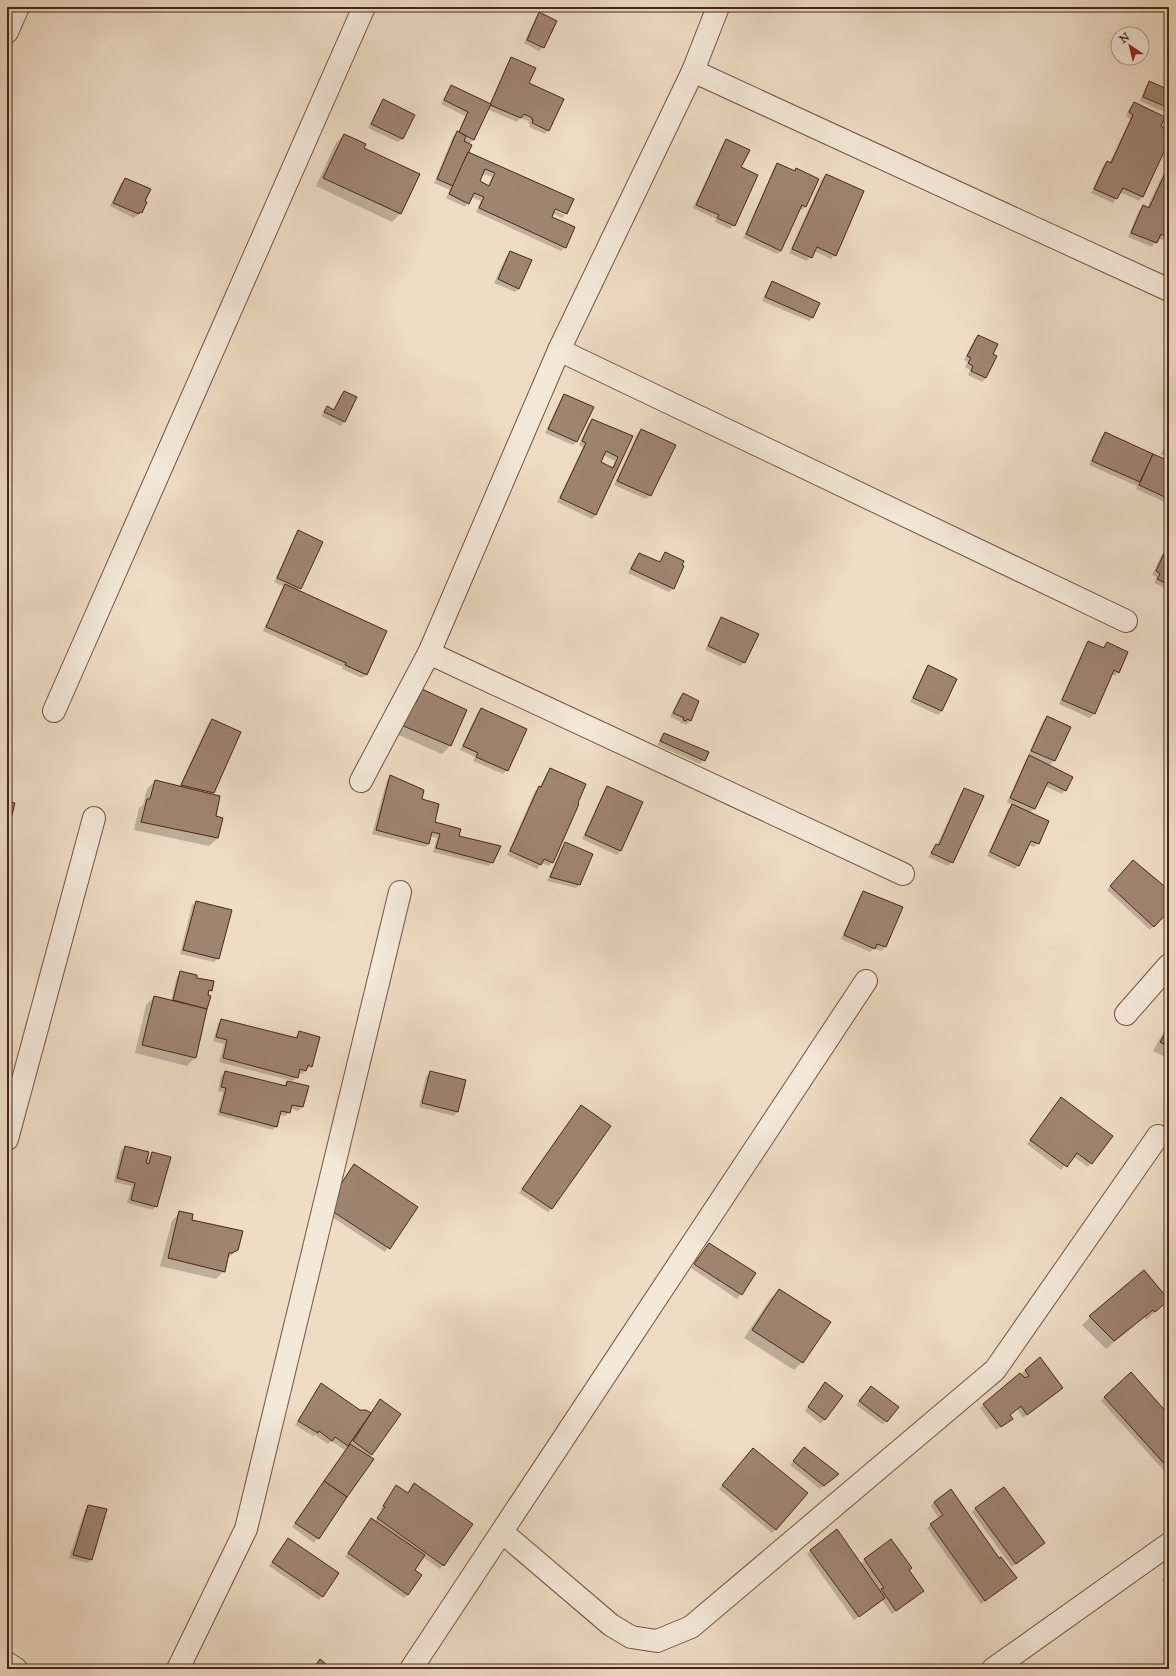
<svg xmlns="http://www.w3.org/2000/svg" width="1176" height="1676" viewBox="0 0 1176 1676" font-family="'IM FELL Great Primer',serif">
  <rect width="100%" height="100%" fill="#eedcc4"/>
  <filter id="stains"><feTurbulence type="fractalNoise" baseFrequency=".005" numOctaves="4"/><feColorMatrix values="0 0 0 0 .2 0 0 0 0 .09 0 0 0 0 .02 0 0 0 .5 -.17"/></filter>
  <radialGradient id="worn" r=".72"><stop offset=".6" stop-color="#630" stop-opacity="0"/><stop offset="1" stop-color="#630" stop-opacity=".3"/></radialGradient>
  <g fill="#0003" fill-rule="evenodd">
    <path d="M539,14L543,47L539,51L524,43L536,17Z"/>
    <path d="M512,58L528,83L548,130L545,134L529,127L530,124L528,123L529,121L520,118L517,122L487,109L474,139L469,144L467,153L572,200L566,214L551,206L550,208L565,215L562,218L552,213L550,217L565,247L561,251L476,212L481,201L471,197L465,207L446,198L450,190L434,183L453,136L458,133L465,116L441,104L448,90L451,86L489,105L508,62ZM482,173L492,177L488,186L478,182Z"/>
    <path d="M1149,83L1169,91V114L1140,101L1146,86Z"/>
    <path d="M383,100L414,115L402,139L398,142L368,128L380,104Z"/>
    <path d="M1134,103L1160,127L1169,131V138L1142,197L1139,201L1120,192L1113,203L1091,193L1103,166L1107,162L1109,164L1130,119L1126,116L1130,107Z"/>
    <path d="M344,135L362,149L419,175L400,214L392,222L316,186L336,143Z"/>
    <path d="M726,140L740,168L734,225L730,229L715,222L716,219L693,208L723,144Z"/>
    <path d="M777,165L794,172L796,170L806,206L802,210L799,209L781,251L777,254L743,238L774,168Z"/>
    <path d="M1168,168L1169,243L1158,238L1152,247L1128,237L1139,210L1143,206L1147,208L1164,172Z"/>
    <path d="M826,175L835,255L831,259L814,251L807,261L789,253L822,179Z"/>
    <path d="M125,179L143,202L141,212L134,218L110,206L121,183Z"/>
    <path d="M511,252L519,288L515,292L494,283L507,255Z"/>
    <path d="M772,282L812,318L809,321L762,301L769,286Z"/>
    <path d="M978,336L992,354L986,378L982,382L968,375L970,370L965,367L968,362L964,360L974,340Z"/>
    <path d="M344,392L356,397L344,422L341,426L321,416L327,408L333,410L340,396Z"/>
    <path d="M564,395L576,442L573,445L545,433L561,399Z"/>
    <path d="M592,420L632,436L596,515L592,519L557,502L583,447L579,445L588,424ZM603,455L615,461L612,468L599,463Z"/>
    <path d="M641,431L650,495L646,499L614,485L637,434Z"/>
    <path d="M1105,433L1169,462V504L1136,489L1137,486L1089,465L1101,437Z"/>
    <path d="M1169,435V458L1161,454Z"/>
    <path d="M298,532L321,542L298,591L385,632L366,675L362,678L342,669L343,667L263,631L282,589L284,587L274,582L295,535Z"/>
    <path d="M1169,545V590L1154,583L1157,577L1152,575L1162,554L1166,551Z"/>
    <path d="M666,553L683,567L673,589L669,592L628,573L635,558L639,554L659,563Z"/>
    <path d="M721,619L757,635L744,663L740,666L705,650L718,622Z"/>
    <path d="M1088,642L1102,648L1107,643L1118,672L1115,676L1111,674L1094,714L1090,718L1059,704L1085,646Z"/>
    <path d="M929,666L942,711L938,715L910,702L925,670Z"/>
    <path d="M422,690L450,746L442,754L394,733L414,698Z"/>
    <path d="M683,694L698,702L690,721L686,725L683,723L680,724L681,722L670,717L679,698Z"/>
    <path d="M481,709L507,770L503,774L473,761L475,757L460,750L477,713Z"/>
    <path d="M1047,717L1069,728L1054,761L1049,766L1065,790L1062,794L1045,786L1034,809L1030,813L1038,843L1034,847L1028,845L1019,865L1015,869L987,856L1008,809L1012,805L1007,802L1026,760L1030,756L1028,755L1043,721Z"/>
    <path d="M212,720L213,793L210,795L218,838L209,846L134,830L139,808L143,805L147,789L155,781L179,787L208,724Z"/>
    <path d="M664,734L704,760L700,764L657,745Z"/>
    <path d="M550,769L552,862L549,866L541,863L537,869L507,855L535,791L540,787L547,773Z"/>
    <path d="M390,776L421,800L434,823L458,837L492,862L489,866L433,852L437,838L430,836L428,844L425,847L372,834L387,780Z"/>
    <path d="M607,787L642,803L620,851L617,855L582,839L604,791Z"/>
    <path d="M965,789L952,862L948,866L928,857L933,849L937,845L961,793Z"/>
    <path d="M566,843L580,884L576,888L547,881L562,847Z"/>
    <path d="M1129,865L1144,869L1169,891V913L1167,911L1150,930L1107,890Z"/>
    <path d="M863,893L902,907L885,947L881,951L874,948L870,952L841,939L860,896Z"/>
    <path d="M196,902L218,958L214,962L180,954L192,905Z"/>
    <path d="M181,973L196,979L211,990L207,994V996H209L195,1058L187,1066L135,1053L146,1005L154,997L171,1001L177,976Z"/>
    <path d="M221,1020L295,1038L299,1032L311,1066L302,1074L298,1073L297,1077L293,1081L219,1062L224,1044L213,1041L218,1024Z"/>
    <path d="M1169,1022V1059L1153,1051Z"/>
    <path d="M225,1072L283,1086L287,1082L307,1087L302,1107L298,1111L290,1108L289,1112L285,1116L279,1115L276,1126L273,1130L217,1115L223,1092L218,1091L221,1076Z"/>
    <path d="M430,1072L457,1112L454,1116L419,1107L426,1076Z"/>
    <path d="M1058,1103L1091,1163L1088,1167L1073,1156L1061,1170L1027,1144Z"/>
    <path d="M581,1106L552,1208L548,1212L519,1193Z"/>
    <path d="M125,1147L146,1160L152,1154L156,1206L153,1210L127,1203L132,1186L114,1182L121,1150Z"/>
    <path d="M354,1166L416,1207L385,1252L323,1211Z"/>
    <path d="M180,1212L191,1221L238,1249L227,1259L224,1271L216,1279L160,1266L172,1221Z"/>
    <path d="M709,1244L755,1274L737,1299L691,1268Z"/>
    <path d="M779,1290L802,1362L794,1370L744,1338L771,1298Z"/>
    <path d="M1169,1300L1146,1320L1145,1317L1106,1349L1082,1325L1090,1317Z"/>
    <path d="M1040,1358L1061,1388L1023,1418L1017,1409L1009,1416L1008,1422L996,1430L980,1408Z"/>
    <path d="M1131,1374L1169,1416V1470L1166,1473L1101,1401Z"/>
    <path d="M825,1383L841,1396L821,1424L805,1411Z"/>
    <path d="M322,1384L360,1411L370,1414L381,1400L372,1454L369,1457L373,1460L314,1543L292,1527L345,1450L331,1441L328,1444L315,1435L313,1436L295,1425Z"/>
    <path d="M871,1387L886,1421L883,1425L856,1405Z"/>
    <path d="M801,1452L833,1477L820,1489L790,1465Z"/>
    <path d="M749,1453L776,1529L772,1533L719,1489Z"/>
    <path d="M414,1485L443,1565L440,1569L423,1557L414,1570L408,1594L404,1598L345,1557L368,1523L375,1521L382,1511L380,1510L393,1490L397,1486L407,1494Z"/>
    <path d="M934,1502L1015,1578L981,1604L927,1528L939,1519L931,1506Z"/>
    <path d="M88,1506L91,1559L88,1563L69,1558L85,1510Z"/>
    <path d="M976,1508L1044,1543L1012,1567L972,1512Z"/>
    <path d="M891,1540L919,1594L892,1614L882,1600L854,1620L807,1554L811,1550L860,1564Z"/>
    <path d="M285,1543L322,1596L319,1600L269,1566Z"/>
    <path d="M1169,1574V1589L1162,1580Z"/>
  </g>
  <g fill="#9f8470" stroke="#492516" fill-rule="evenodd">
    <path d="M539,12L557,21L544,48L527,40Z"/>
    <path d="M511,57L536,68L529,83L564,99L549,131L532,123L533,120H532V118L524,114L521,118L490,105Z"/>
    <path d="M1149,81L1169,90V108L1143,97Z"/>
    <path d="M451,85L491,104L474,140L459,132L468,112L444,100Z"/>
    <path d="M383,99L415,115L403,139L371,124Z"/>
    <path d="M1134,102L1165,117L1161,126L1169,130V141L1143,197L1123,188L1117,199L1094,189L1107,161L1111,163L1133,115L1129,112Z"/>
    <path d="M457,131L466,136L464,141L472,145L453,186L437,179Z"/>
    <path d="M344,134L366,144L364,148L420,174L401,214L323,178Z"/>
    <path d="M726,139L750,150L741,167L758,175L735,226L717,218L719,215L696,205Z"/>
    <path d="M468,152L574,199L567,214L555,209L552,217L575,227L566,248L479,208L484,197L474,193L469,204L449,194ZM485,169L495,173L489,186L480,181Z"/>
    <path d="M777,163L795,171L796,168L819,179L806,207L802,205L781,251L746,234Z"/>
    <path d="M1168,167H1169V238L1161,234L1157,243L1131,233L1143,205L1149,208Z"/>
    <path d="M826,174L864,191L836,256L817,247L812,258L792,249Z"/>
    <path d="M125,178L151,189L145,201L147,202L142,213L140,212L139,214L113,203Z"/>
    <path d="M510,251L532,260L519,289L498,279Z"/>
    <path d="M772,281L820,303L813,318L765,297Z"/>
    <path d="M978,335L998,344L993,354L997,356L986,378L971,371L973,366L968,363L971,358L967,356Z"/>
    <path d="M344,391L357,397L345,422L324,412L327,406L334,410Z"/>
    <path d="M564,394L594,407L577,442L548,429Z"/>
    <path d="M592,419L633,436L596,515L560,498L586,443L582,441ZM606,451L618,457L613,468L601,462Z"/>
    <path d="M641,429L676,445L651,496L617,481Z"/>
    <path d="M1105,432L1153,454L1140,482L1092,461Z"/>
    <path d="M1169,438V452L1164,450Z"/>
    <path d="M1153,454L1169,461V499L1139,485Z"/>
    <path d="M298,530L323,542L301,589L277,578Z"/>
    <path d="M1169,548V585L1157,579L1160,574L1156,571L1166,549L1168,550Z"/>
    <path d="M665,552L684,561L682,565L684,566L674,589L631,569L639,553L660,562Z"/>
    <path d="M285,584L387,631L367,675L345,665L346,663L266,627Z"/>
    <path d="M721,617L759,634L745,663L708,646Z"/>
    <path d="M1088,641L1104,648L1107,642L1128,652L1119,673L1114,670L1095,714L1062,700Z"/>
    <path d="M928,665L957,679L942,711L913,698Z"/>
    <path d="M422,689L467,710L451,746L401,725L412,702L416,703Z"/>
    <path d="M683,693L699,701L691,721L687,719L686,721L683,720L684,718L673,713Z"/>
    <path d="M481,708L527,729L508,771L476,757L478,753L463,746Z"/>
    <path d="M1047,716L1071,727L1055,761L1031,751Z"/>
    <path d="M212,719L241,732L214,793L181,785Z"/>
    <path d="M664,733L709,752L705,761L660,741Z"/>
    <path d="M1029,755L1073,777L1066,791L1048,782L1035,809L1010,798Z"/>
    <path d="M550,768L586,784L578,803L579,804L553,863L544,859L541,865L510,851L539,786L541,787Z"/>
    <path d="M390,775L424,790L422,799L439,804L435,822L461,829L459,836L501,846L493,863L436,848L440,834L432,832L429,844L376,830Z"/>
    <path d="M155,780L220,796L216,816L223,818L218,838L141,822L147,799H150Z"/>
    <path d="M607,786L643,802L621,851L585,835Z"/>
    <path d="M964,788L984,796L953,863L931,853L936,844L939,845Z"/>
    <path d="M7,801L15,803L7,835Z"/>
    <path d="M1012,804L1049,821L1039,844L1031,841L1019,866L990,852Z"/>
    <path d="M565,842L593,854L580,885L550,877Z"/>
    <path d="M1133,860L1169,890V911L1154,927L1110,886Z"/>
    <path d="M863,891L903,907L886,947L877,944L875,949L844,935Z"/>
    <path d="M196,901L232,910L219,959L183,950Z"/>
    <path d="M180,971L197,975V978L214,981L212,991L209,990L208,995L211,996L207,1009L173,1000Z"/>
    <path d="M154,996L207,1009L196,1058L142,1045Z"/>
    <path d="M221,1019L297,1038L299,1031L320,1037L312,1067L308,1065L306,1071L300,1069L298,1078L223,1058L227,1040L216,1037Z"/>
    <path d="M1169,1027V1047L1160,1042Z"/>
    <path d="M225,1071L286,1086L287,1081L309,1086L303,1107L292,1105L290,1113L281,1111L277,1127L220,1112L226,1088L221,1087Z"/>
    <path d="M430,1071L466,1080L458,1112L422,1103Z"/>
    <path d="M1061,1097L1113,1136L1092,1164L1077,1153L1067,1167L1030,1140Z"/>
    <path d="M581,1105L611,1126L552,1209L522,1189Z"/>
    <path d="M125,1146L149,1152L146,1163L149,1164L152,1152L171,1157L157,1207L131,1200L135,1183L117,1178Z"/>
    <path d="M354,1164L418,1207L390,1249L326,1207Z"/>
    <path d="M179,1211L193,1214L192,1220L243,1231L238,1250L232,1253H229L225,1272L168,1258Z"/>
    <path d="M709,1243L756,1273L742,1295L694,1264Z"/>
    <path d="M1144,1270L1169,1300L1155,1312L1153,1310L1114,1341L1089,1316Z"/>
    <path d="M779,1289L831,1322L803,1363L752,1330Z"/>
    <path d="M1040,1357L1063,1388L1027,1415L1021,1406L1010,1415L1013,1419L1001,1427L983,1404L1020,1373L1025,1378L1029,1376L1025,1370Z"/>
    <path d="M1131,1372L1169,1415V1469L1104,1397Z"/>
    <path d="M825,1382L843,1396L825,1420L808,1407Z"/>
    <path d="M321,1383L360,1410H366L371,1413L348,1446L335,1437L332,1441L319,1431L318,1433L298,1421Z"/>
    <path d="M871,1386L899,1407L887,1422L859,1401Z"/>
    <path d="M380,1399L401,1414L372,1455L353,1441Z"/>
    <path d="M350,1444L374,1459L347,1497L324,1481Z"/>
    <path d="M804,1447L839,1474L824,1486L793,1461Z"/>
    <path d="M753,1448L808,1493L776,1530L722,1485Z"/>
    <path d="M324,1481L347,1497L319,1539L295,1523Z"/>
    <path d="M414,1483L473,1524L444,1566L377,1518L385,1507L383,1506L396,1485L408,1493Z"/>
    <path d="M1004,1487L1045,1543L1016,1564L975,1508Z"/>
    <path d="M951,1489L999,1558L1001,1557L1017,1578L985,1601L930,1524L943,1515L934,1502Z"/>
    <path d="M88,1505L107,1509L92,1560L73,1555Z"/>
    <path d="M371,1518L425,1555L415,1570L422,1575L408,1595L348,1553Z"/>
    <path d="M837,1529L885,1598L859,1617L810,1550Z"/>
    <path d="M288,1538L339,1573L323,1597L272,1562Z"/>
    <path d="M891,1539L912,1568L909,1570L924,1591L896,1611L881,1589L884,1588L864,1559Z"/>
    <path d="M320,1659L332,1669H313Z"/>
  </g>
  <g fill="none" stroke-linecap="round" stroke-linejoin="round">
    <g stroke="#725342" stroke-width="24">
      <g id="minor">
        <path d="M7,32L18,7"/>
        <path d="M693,71L1169,290"/>
        <path d="M559,350L1126,621"/>
        <path d="M429,653L903,874"/>
        <path d="M54,711L364,7"/>
        <path d="M361,781L429,653L559,350L693,71L718,7"/>
        <path d="M1126,1014L1169,965"/>
        <path d="M7,1139L94,818"/>
        <path d="M502,1532L611,1625L631,1637L657,1641L691,1627L995,1370L1158,1136"/>
        <path d="M7,1663L16,1669"/>
        <path d="M178,1669L246,1529L400,892"/>
        <path d="M411,1669L866,981"/>
        <path d="M993,1669L1169,1544"/>
      </g>
    </g>
    <use href="#minor" stroke="#f4e8d9" stroke-width="22"/>
  </g>
  <rect width="1176" height="1676" fill="none" stroke="#eedcc4" stroke-width="24"/>
  <rect x="8" y="8" width="1160" height="1660" fill="none" stroke="#492516" stroke-width="2"/>
  <rect x="12" y="12" width="1152" height="1652" fill="none" stroke="#492516"/>
  <g transform="translate(1130 46) rotate(325)"><circle r="19" fill="#f4e8d9" stroke="#b09a8b"/>
  <path d="M0-3L7 15L0 10L-7 15Z" fill="#8f2418"/>
  <text y="-6" font-size="11" font-weight="bold" text-anchor="middle" fill="#492516">N</text>
  </g>
  <rect width="100%" height="100%" filter="url(#stains)"/>
  <rect width="100%" height="100%" fill="url(#worn)"/>
</svg>
